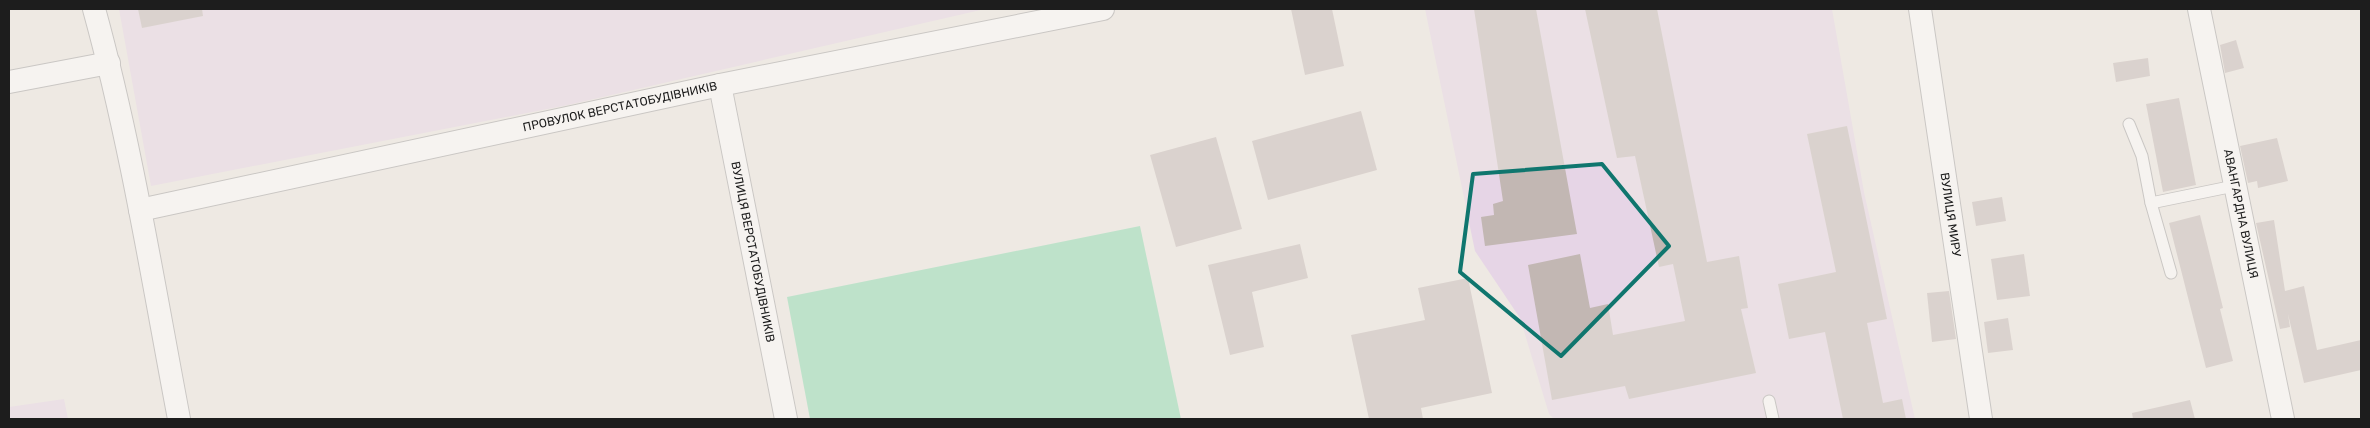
<svg xmlns="http://www.w3.org/2000/svg" width="2370" height="428" viewBox="0 0 2370 428" font-family="Rubik,sans-serif">
  <rect width="100%" height="100%" fill="#eee9e3"/>
  <g fill="#e6d5e6">
    <path d="M119,9H985L568,105L151,186Z"/>
    <path d="M1425,9H1832L1864,192L1915,419H1554L1549,414L1520,318L1475,251Z"/>
    <path d="M64,399L68,419H9V407Z"/>
  </g>
  <path fill="#84daac" d="M1140,226L1181,419H810L787,297Z"/>
  <g fill="#c2b7b3">
    <path d="M138,9H202L203,16L142,28Z"/>
    <path d="M1291,9H1332L1344,66L1305,75Z"/>
    <path d="M1474,9H1536L1577,234L1485,246L1481,217L1494,215L1493,204L1503,201Z"/>
    <path d="M1585,9H1657L1707,262L1739,256L1748,308L1741,309L1756,373L1629,399L1625,386L1552,400L1528,265L1580,254L1590,308L1608,304L1613,335L1685,321L1673,264L1659,267L1635,156L1617,158Z"/>
    <path d="M2236,40L2244,68L2225,73L2220,45Z"/>
    <path d="M2148,58L2150,76L2116,82L2113,63Z"/>
    <path d="M2179,98L2196,185L2163,192L2146,104Z"/>
    <path d="M1361,111L1377,170L1268,200L1252,141Z"/>
    <path d="M1847,126L1887,319L1867,323L1883,403L1902,399L1906,419H1843L1825,332L1789,339L1778,284L1836,272L1807,134Z"/>
    <path d="M1216,137L1242,229L1176,247L1150,155Z"/>
    <path d="M2277,138L2288,181L2258,188L2257,181L2248,183L2240,146Z"/>
    <path d="M2002,197L2006,221L1976,226L1972,202Z"/>
    <path d="M2200,215L2223,308L2220,309L2233,361L2206,368L2169,223Z"/>
    <path d="M2274,220L2285,291L2304,286L2317,350L2361,340V370L2304,383L2288,314L2290,327L2280,329L2256,223Z"/>
    <path d="M1300,244L1308,278L1252,292L1264,347L1230,355L1208,265Z"/>
    <path d="M2024,254L2030,296L1997,300L1991,259Z"/>
    <path d="M1468,278L1492,393L1421,408L1423,419H1369L1351,335L1425,320L1418,288Z"/>
    <path d="M1949,291L1956,339L1932,342L1927,293Z"/>
    <path d="M2008,318L2013,350L1988,353L1984,322Z"/>
    <path d="M2190,400L2195,419H2133L2132,413Z"/>
  </g>
  <g fill="none" stroke-linecap="round" stroke-linejoin="round">
    <g stroke="#9e9e9e" stroke-width="13">
      <g id="lane">
        <path d="M2129,124L2142,156L2151,203L2171,273"/>
        <path d="M2151,203L2234,186"/>
        <path d="M1769,401L1773,419"/>
      </g>
    </g>
    <g stroke="#9e9e9e" stroke-width="24">
      <g id="street">
        <path d="M94,9C131,143 153,282 179,419"/>
        <path id="s1" d="M1920,9L1981,419"/>
        <path id="s2" d="M2199,9L2283,419"/>
        <path d="M9,82L109,63"/>
        <path id="s3" d="M720,85L786,419"/>
        <path id="s4" d="M140,210L720,85L1103,9"/>
      </g>
    </g>
    <use href="#lane" stroke="#fff" stroke-width="11"/>
    <use href="#street" stroke="#fff" stroke-width="22"/>
  </g>
  <path d="M0 0H2370V428H0ZM1602,164L1669,246L1561,356L1460,272L1473,174Z" fill="#eee9e3" fill-opacity=".55" fill-rule="evenodd"/>
  <path fill="none" stroke="#0f766e" stroke-width="4" stroke-linejoin="round" d="M1602,164L1669,246L1561,356L1460,272L1473,174Z"/>
  <g text-anchor="middle" stroke-width="5" stroke-linejoin="round" paint-order="stroke">
    <g font-size="12" fill="#1d1d1d" stroke="#fff">
      <text dy="4" stroke="none"><textPath href="#s4" startOffset="491">ПРОВУЛОК ВЕРСТАТОБУДІВНИКІВ</textPath></text>
      <text dy="4" stroke="none"><textPath href="#s1" startOffset="208">ВУЛИЦЯ МИРУ</textPath></text>
      <text dy="4" stroke="none"><textPath href="#s2" startOffset="209">АВАНГАРДНА ВУЛИЦЯ</textPath></text>
      <text dy="4" stroke="none"><textPath href="#s3" startOffset="170">ВУЛИЦЯ ВЕРСТАТОБУДІВНИКІВ</textPath></text>
    </g>
  </g>
  <rect width="2370" height="428" fill="none" stroke="#1d1d1d" stroke-width="20"/>
</svg>
